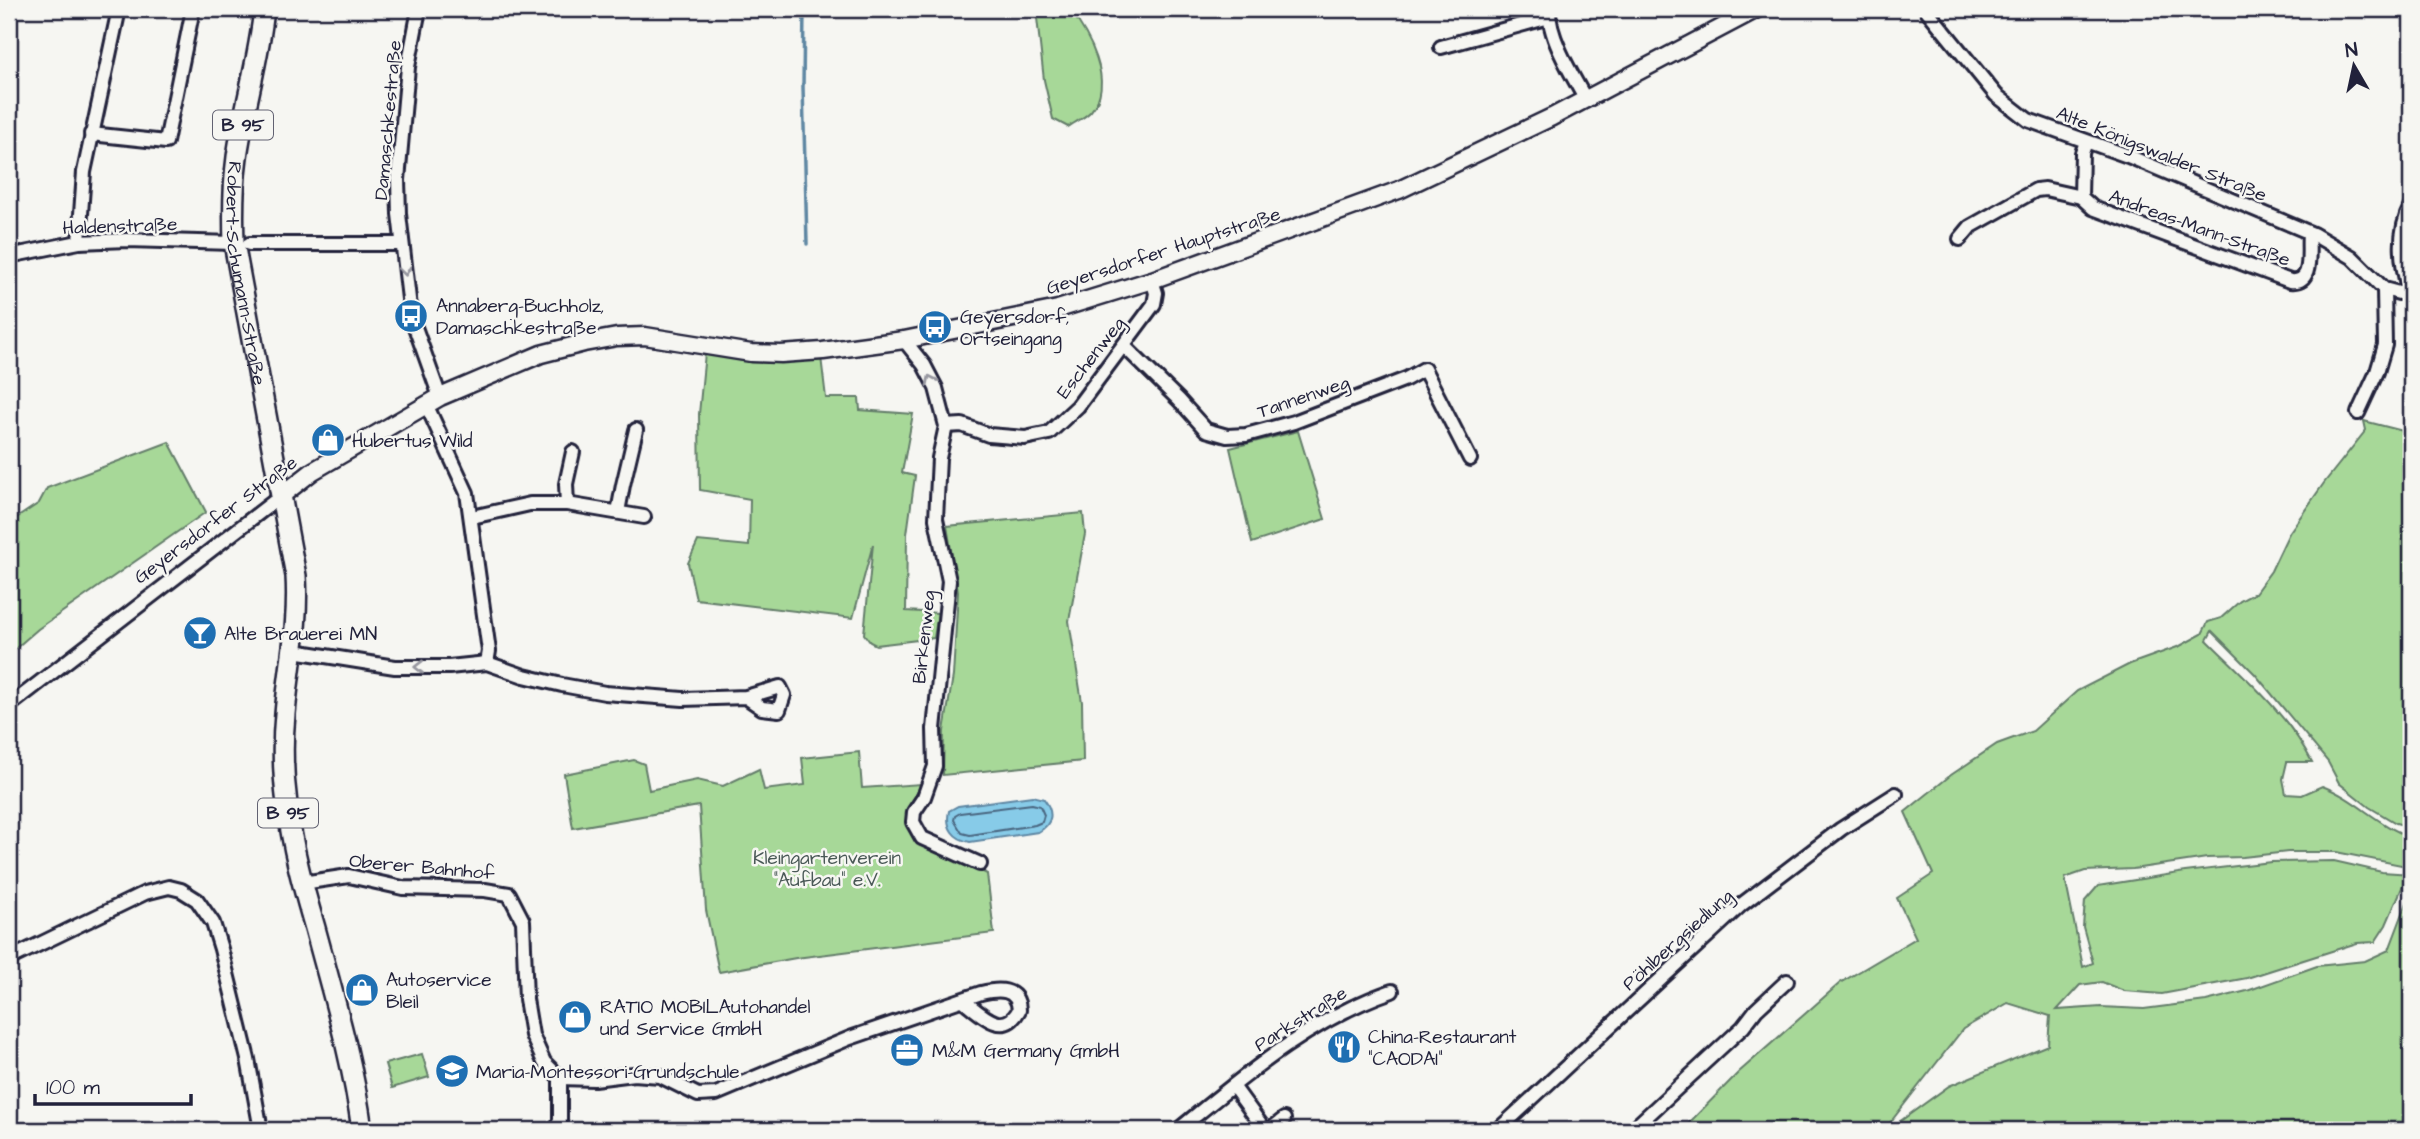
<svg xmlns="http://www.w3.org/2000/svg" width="2420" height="1139" viewBox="0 0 2420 1139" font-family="'Architects Daughter',sans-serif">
  <rect width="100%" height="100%" fill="#f6f6f2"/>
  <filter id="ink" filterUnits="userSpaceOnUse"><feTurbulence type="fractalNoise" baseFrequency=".0143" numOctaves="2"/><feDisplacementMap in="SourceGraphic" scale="14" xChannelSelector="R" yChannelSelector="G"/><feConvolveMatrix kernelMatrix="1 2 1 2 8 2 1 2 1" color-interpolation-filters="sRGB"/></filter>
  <g filter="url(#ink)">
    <g fill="#a7d898" stroke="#647d6a" stroke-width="2">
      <path d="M1036,9H1069C1088,33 1116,82 1091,111C1086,117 1075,122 1068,127L1053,119L1044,80Z"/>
      <path d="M705,353L821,357L826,398H859L860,410L913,414L902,473L915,476L907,534L906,611L938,613L934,638L876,645L870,642L864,634L873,544L853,618L696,599L688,563L698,541L749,546L750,499L700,490L699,414Z"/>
      <path d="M2364,421L2411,433V827L2396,823L2369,807L2339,783L2328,762L2255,674L2212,631L2207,640C2244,677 2288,714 2312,762H2287L2283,779L2286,794L2302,795L2322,786C2355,798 2378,826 2411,837V859L2406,866L2336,852H2288L2243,857L2207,858L2133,869L2085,871L2065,878L2083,967L2093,963L2083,927L2085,901L2098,886L2185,872L2271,862L2334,861L2382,872L2411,874V877L2407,876L2386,925L2375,942L2357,943L2247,978L2162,994L2124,991L2102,982L2080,985L2057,1010L2101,1007L2144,1009L2206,1001L2247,991L2317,966L2365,961L2389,950L2411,892V1130H1888L1949,1086L2048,1045L2050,1016L2008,1003L1963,1029L1889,1124L1874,1130H1682L1739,1072L1840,983L1916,938L1897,898L1933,874L1905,812L1951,775L1997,744L2033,731L2077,691L2130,664L2180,646L2202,634L2208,622L2221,618L2240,601L2255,593L2271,571L2289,533L2324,483L2366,430Z"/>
      <path d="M1298,431L1325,519L1252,543L1230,448Z"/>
      <path d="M169,442L206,512L38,629L9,654V523L39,503L47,488Z"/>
      <path d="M1083,513L1085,534L1069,621L1082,702L1083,761L943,775L944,731L953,676L958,592L947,526Z"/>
      <path d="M859,752L862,788L921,784L911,812L921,840L987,874L994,933L796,958L719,972L706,910L699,806L573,828L564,774L634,760L644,764L649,790L697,780L723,786L759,769L764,790L805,785L802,758Z"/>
      <path d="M422,1054L429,1077L392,1088L385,1064Z"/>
    </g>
    <path fill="#87cbe8" stroke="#5f87a3" stroke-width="2" d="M1032,796L1044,799C1054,812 1053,824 1038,832L970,842C954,839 945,828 949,811L958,806Z"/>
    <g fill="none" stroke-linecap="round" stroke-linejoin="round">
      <path stroke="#4a6680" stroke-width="2" d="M1032,804L1040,806L1044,815L1042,822L1035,825L970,835L962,833L954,820L955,816L960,813Z"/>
      <path stroke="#5f87a3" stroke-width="3.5" d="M804,9L803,87L807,244"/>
      <g stroke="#22223b" stroke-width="18">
        <g id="minor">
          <path d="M419,9L408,67L398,180L399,214L411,316L440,397"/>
          <path d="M1549,9C1548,37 1572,75 1586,100"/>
          <path d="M1926,9L1996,95L2028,120L2128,156L2313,234L2352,257L2384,289L2399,293L2411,292"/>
          <path d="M1441,47L1549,17"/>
          <path d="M91,134L166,142L193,9"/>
          <path d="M2086,142L2082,153L2081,197L2093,208L2290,281C2315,284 2307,251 2309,233"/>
          <path d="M1960,239L1970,227L2036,190L2045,189L2081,197"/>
          <path d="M79,242L84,172L119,9"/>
          <path d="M249,244H401"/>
          <path d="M9,256L79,242L127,240L234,243"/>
          <path d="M2409,292C2401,263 2397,233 2411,206"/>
          <path d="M904,340L924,365L936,388L946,426L939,458L936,519L949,581L934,729L935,766L924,797L914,812L913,822L922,838L980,864"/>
          <path d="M1124,346L1179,400L1206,430L1227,436L1246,435L1294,422L1406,379L1424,369L1470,459"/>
          <path d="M426,404L467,493L489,651L487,663"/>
          <path d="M2358,413L2377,372L2385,345L2384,289"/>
          <path d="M946,426L962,425L989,435L1025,438L1049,433L1078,406L1154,304L1156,293L1152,280"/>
          <path d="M567,504L566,484L573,452"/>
          <path d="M618,512L623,485L636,430"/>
          <path d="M472,517L530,504H567L644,517"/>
          <path d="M294,651L395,667H449L487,663L524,676L562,685L605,693L683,699L746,697L780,687L784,695L779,710L762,708L746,697"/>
          <path d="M9,706L281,496"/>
          <path d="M302,883L349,876L403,888L485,890L509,894L523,921L526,999L532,1035L544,1062L560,1078L594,1079L634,1074L660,1076L698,1095L716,1094L850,1038L981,993C998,989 1018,987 1019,1010C1003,1039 980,1013 963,1000"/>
          <path d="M9,964L11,958L145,893L169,887L181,890L197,900L213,923L221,949L248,1059L261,1130"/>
          <path d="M1233,1086L1265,1130"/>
          <path d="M555,1130L560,1121V1078"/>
          <path d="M1178,1130C1243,1077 1312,1018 1392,991"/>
          <path d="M1270,1130L1284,1119"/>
          <path d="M1498,1130L1741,905L1841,829L1896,794"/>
          <path d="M1632,1130L1743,1027L1756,1010L1787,981"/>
        </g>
      </g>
      <g stroke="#22223b" stroke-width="21">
        <path id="secondary" d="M281,496L313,471L440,397L541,354L584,343L617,337L645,336L751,353L781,354L823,351L904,340L1058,309L1152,280L1399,190L1552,117L1757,9"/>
      </g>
      <g stroke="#22223b" stroke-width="24">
        <g id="primary">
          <path id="s1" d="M264,9C259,59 244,107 237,157C233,186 233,214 234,243L296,576C299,626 289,666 285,714C282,744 283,774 287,804C292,847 303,887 315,928C333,995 353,1061 362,1130"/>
        </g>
      </g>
      <use href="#minor" stroke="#f6f6f2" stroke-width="12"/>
      <use href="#secondary" stroke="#f6f6f2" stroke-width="16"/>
      <use href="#primary" stroke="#f6f6f2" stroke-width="19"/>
    </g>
    <defs><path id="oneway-chevron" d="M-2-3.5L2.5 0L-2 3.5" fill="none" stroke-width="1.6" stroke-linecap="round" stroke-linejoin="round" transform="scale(1.75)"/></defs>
    <g stroke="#9797a0">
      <use href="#oneway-chevron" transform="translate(405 271) rotate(82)"/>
      <use href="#oneway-chevron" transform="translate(931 380) rotate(-116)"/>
      <use href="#oneway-chevron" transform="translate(419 667) rotate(-180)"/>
    </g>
  </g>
  <defs>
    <g id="bus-disc" transform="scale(1.75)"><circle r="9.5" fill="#1f6fb2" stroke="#f6f6f2"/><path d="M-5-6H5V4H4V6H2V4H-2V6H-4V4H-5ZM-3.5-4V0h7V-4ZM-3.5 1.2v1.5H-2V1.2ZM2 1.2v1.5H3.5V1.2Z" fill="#fff"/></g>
    <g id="shop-disc" transform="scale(1.75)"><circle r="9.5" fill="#1f6fb2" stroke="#f6f6f2"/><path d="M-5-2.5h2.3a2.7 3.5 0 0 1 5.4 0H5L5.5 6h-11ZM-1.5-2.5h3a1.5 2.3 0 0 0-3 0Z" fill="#fff"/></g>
    <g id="bar-disc" transform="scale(1.75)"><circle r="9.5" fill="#1f6fb2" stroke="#f6f6f2"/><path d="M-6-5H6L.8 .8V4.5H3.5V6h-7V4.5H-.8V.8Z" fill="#fff"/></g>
    <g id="restaurant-disc" transform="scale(1.75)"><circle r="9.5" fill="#1f6fb2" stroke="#f6f6f2"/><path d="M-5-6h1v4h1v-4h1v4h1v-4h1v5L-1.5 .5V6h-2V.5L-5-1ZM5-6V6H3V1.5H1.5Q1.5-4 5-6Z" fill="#fff"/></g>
    <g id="office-disc" transform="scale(1.75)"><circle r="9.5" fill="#1f6fb2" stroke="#f6f6f2"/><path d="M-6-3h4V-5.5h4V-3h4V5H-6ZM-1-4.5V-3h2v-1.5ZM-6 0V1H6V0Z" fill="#fff"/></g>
    <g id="school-disc" transform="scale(1.75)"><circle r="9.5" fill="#1f6fb2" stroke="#f6f6f2"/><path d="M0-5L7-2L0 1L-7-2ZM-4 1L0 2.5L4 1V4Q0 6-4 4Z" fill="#fff"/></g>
  </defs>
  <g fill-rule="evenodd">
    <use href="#bus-disc" x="411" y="316"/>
    <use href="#bus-disc" x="935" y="327"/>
    <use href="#shop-disc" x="328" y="440"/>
    <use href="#bar-disc" x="200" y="633"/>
    <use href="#shop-disc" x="362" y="990"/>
    <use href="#shop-disc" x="575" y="1017"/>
    <use href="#restaurant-disc" x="1344" y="1047"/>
    <use href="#office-disc" x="907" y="1050"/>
    <use href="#school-disc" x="452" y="1071"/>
  </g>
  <g text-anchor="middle" stroke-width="5" stroke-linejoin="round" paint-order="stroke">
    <g fill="#f6f6f2" stroke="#626272" stroke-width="2">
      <rect x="213" y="110.5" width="60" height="29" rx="5"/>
      <rect x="258" y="798.5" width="60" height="29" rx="5"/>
    </g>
    <g font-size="18" font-weight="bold" fill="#22223b">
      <text x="243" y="131">B 95</text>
      <text x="288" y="819">B 95</text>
    </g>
    <g font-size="19" fill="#22223b" stroke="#f6f6f2">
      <text transform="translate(387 120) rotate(-85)" y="7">Damaschkestraße</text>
      <text transform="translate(2162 153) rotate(22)" y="7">Alte Königswalder Straße</text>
      <text transform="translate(120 225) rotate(-2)" y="7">Haldenstraße</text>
      <text transform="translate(2200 227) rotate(20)" y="7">Andreas-Mann-Straße</text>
      <text transform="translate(1163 250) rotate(-18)" y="7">Geyersdorfer Hauptstraße</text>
      <text dy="7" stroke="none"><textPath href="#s1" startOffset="268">Robert-Schumann-Straße</textPath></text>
      <text transform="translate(1090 357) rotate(-52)" y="7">Eschenweg</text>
      <text transform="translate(1303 396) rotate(-19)" y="7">Tannenweg</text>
      <text transform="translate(215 519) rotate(-37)" y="7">Geyersdorfer Straße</text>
      <text transform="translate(923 637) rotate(-84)" y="7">Birkenweg</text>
      <text transform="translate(422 866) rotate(5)" y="7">Oberer Bahnhof</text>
      <text transform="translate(1677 939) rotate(-42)" y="7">Pöhlbergsiedlung</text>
      <text transform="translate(1300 1018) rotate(-32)" y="7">Parkstraße</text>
    </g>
    <g font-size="19" fill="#22223b" stroke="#f6f6f2" text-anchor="start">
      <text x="436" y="312">Annaberg-Buchholz,<tspan x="436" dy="22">Damaschkestraße</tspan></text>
      <text x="960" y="323">Geyersdorf,<tspan x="960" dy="22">Ortseingang</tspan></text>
      <text x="352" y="447">Hubertus Wild</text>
      <text x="224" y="640">Alte Brauerei MN</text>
      <text x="386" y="986">Autoservice<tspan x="386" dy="22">Bleil</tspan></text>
      <text x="600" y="1013">RATIO MOBILAutohandel<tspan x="600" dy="22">und Service GmbH</tspan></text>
      <text x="1368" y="1043">China-Restaurant<tspan x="1368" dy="22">"CAODAI"</tspan></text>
      <text x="932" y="1057">M&amp;M Germany GmbH</text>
      <text x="476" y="1078">Maria-Montessori-Grundschule</text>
    </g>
    <g font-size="19" fill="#4a5957" stroke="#f6f6f2">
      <text x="827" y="864">Kleingartenverein<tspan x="827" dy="22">"Aufbau" e.V.</tspan></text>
    </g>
  </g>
  <rect width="2420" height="1139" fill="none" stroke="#f6f6f2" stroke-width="35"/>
  <rect x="18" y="18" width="2385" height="1104" fill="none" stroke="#22223b" stroke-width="2.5" filter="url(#ink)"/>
  <g transform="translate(2354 66) rotate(351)" stroke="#f6f6f2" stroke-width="5" paint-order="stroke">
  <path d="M0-5L12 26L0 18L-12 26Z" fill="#22223b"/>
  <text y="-10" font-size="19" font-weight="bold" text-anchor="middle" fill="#22223b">N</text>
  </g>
  <path d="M35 1094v10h156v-10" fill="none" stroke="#22223b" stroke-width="3.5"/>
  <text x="46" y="1094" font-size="21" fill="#22223b" stroke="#f6f6f2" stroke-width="5" paint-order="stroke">100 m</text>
</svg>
